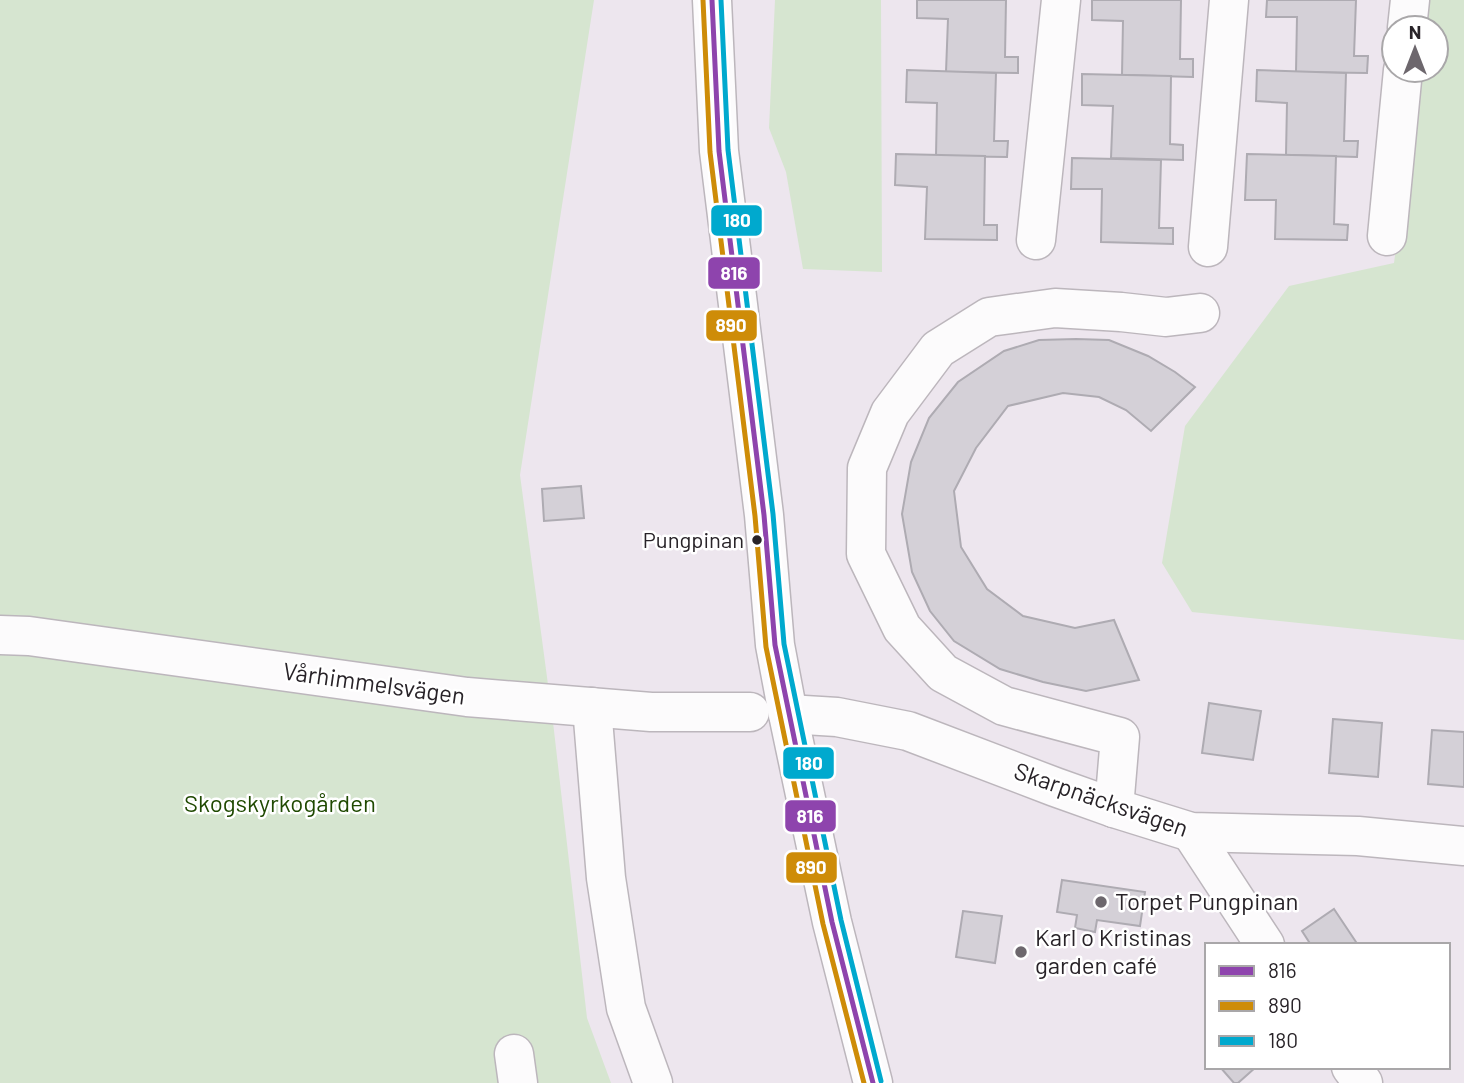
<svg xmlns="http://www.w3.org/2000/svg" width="1464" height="1083" viewBox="0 0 1464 1083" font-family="Barlow,sans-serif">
  <rect width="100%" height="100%" fill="#ede6ee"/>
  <g fill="#d6e5d0">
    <path d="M0,0H594L520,475L553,722L587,1018L611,1083H0Z"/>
    <path d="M775,0H881L882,272L803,269L786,172L769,128Z"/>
    <path d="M1429,0H1464V640L1192,612L1162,563L1185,426L1289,286L1394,263L1419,70H1436V28H1425Z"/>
  </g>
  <g fill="#d4d0d7" stroke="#aeabb2" stroke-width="2">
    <path d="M917,0H1006L1005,57H1018V73L946,72L948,19L917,18Z"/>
    <path d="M1092,0H1181L1180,59H1193V77L1122,75L1123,21L1092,20Z"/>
    <path d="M1267,0H1356L1354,56H1368L1367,73L1296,72L1297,17H1266Z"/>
    <path d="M907,70L996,73L994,141H1008L1007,157L936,156L937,103L906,102Z"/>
    <path d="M1257,70L1346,73L1344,141H1358L1357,157L1286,155L1287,103L1256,101Z"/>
    <path d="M1082,74L1171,76L1170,144L1183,145V160L1111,158L1113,106L1082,105Z"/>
    <path d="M896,154L985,156L984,225H997V240L925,239L927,187L895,185Z"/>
    <path d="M1247,154L1336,156L1334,224L1348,225L1347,240L1275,239L1276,200H1245Z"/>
    <path d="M1072,158L1161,160L1159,228H1173V244L1101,242L1102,189H1071Z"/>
    <path d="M1076,339L1109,340L1148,356L1175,372L1195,387L1151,431L1126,410L1099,397L1063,393L1008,406L976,448L954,491L961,547L987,589L1023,616L1075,628L1114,620L1139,680L1086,691L1043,682L1000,669L954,641L930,611L912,572L902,514L911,462L929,418L958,382L1004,351L1039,340Z"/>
    <path d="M581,486L584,518L544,521L542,489Z"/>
    <path d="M1209,703L1261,711L1253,760L1202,753Z"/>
    <path d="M1333,719L1382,723L1378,777L1329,773Z"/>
    <path d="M1432,730L1464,732V787L1428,784Z"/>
    <path d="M1062,880L1145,892L1140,926L1097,920L1095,932L1075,928L1077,915L1057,912Z"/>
    <path d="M1334,909L1358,945H1311L1302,931Z"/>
    <path d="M963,911L1002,916L995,963L956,957Z"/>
    <path d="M1220,1067H1256L1238,1083H1234Z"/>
  </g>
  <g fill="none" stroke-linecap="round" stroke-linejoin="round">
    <g stroke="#bcb6bc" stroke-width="41">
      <g id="minor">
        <path d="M712,0L719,151L764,515L775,645L788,714L832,922L873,1083"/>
        <path d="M1407,28L1410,0"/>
        <path d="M1387,236L1403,70"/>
        <path d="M1036,240L1061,0"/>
        <path d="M1208,247L1229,0"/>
        <path d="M0,635L29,636L467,697L651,712H750"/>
        <path d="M592,707L606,878L626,1008L653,1083"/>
        <path d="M788,714L837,717L908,731L1055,787L1114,808L1191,832L1358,836L1464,846"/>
        <path d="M1114,808L1120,737L1004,706L943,673L902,628L866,554L867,468L890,413L938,349L989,317L1055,308L1121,312L1166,317L1200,313"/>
        <path d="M1191,832L1265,945"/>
        <path d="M514,1054L518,1083"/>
        <path d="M1351,1067L1363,1083"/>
      </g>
    </g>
    <use href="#minor" stroke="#fcfbfc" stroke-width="38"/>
    <g stroke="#fff" stroke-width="10">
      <path id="bus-1" d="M712,0L719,151L764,515L775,645L832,922L873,1083"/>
    </g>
    <g stroke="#fff" stroke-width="10">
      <path id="bus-2" d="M703,0L710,152L755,516L766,647L823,924L864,1083"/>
    </g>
    <g stroke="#fff" stroke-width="10">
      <path id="bus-3" d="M721,0L728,150L773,514L784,644L841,920L881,1081"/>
    </g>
    <use href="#bus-1" stroke="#8e44ad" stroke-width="5"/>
    <use href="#bus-2" stroke="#ce8c08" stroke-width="5"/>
    <use href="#bus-3" stroke="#00a9ce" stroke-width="5"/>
  </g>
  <circle fill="#282328" stroke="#fff" stroke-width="2.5" cx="757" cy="540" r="6"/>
  <g fill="#6d676d" stroke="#fff" stroke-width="2.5">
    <circle cx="1101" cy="902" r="7"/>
    <circle cx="1021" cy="952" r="7"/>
  </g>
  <g text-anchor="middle" stroke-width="5" stroke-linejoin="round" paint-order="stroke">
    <g font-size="22" fill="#282328" stroke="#fff" text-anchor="end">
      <text x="744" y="548">Pungpinan</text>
    </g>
    <g font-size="24" fill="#282328" stroke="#fff">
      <text transform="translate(374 684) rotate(8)" y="8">Vårhimmelsvägen</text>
      <text transform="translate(1101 800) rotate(19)" y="8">Skarpnäcksvägen</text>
    </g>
    <g font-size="24" fill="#1f4901" stroke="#fff">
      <text x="280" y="812">Skogskyrkogården</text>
    </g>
    <g font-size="24" fill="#282328" stroke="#fff" text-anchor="start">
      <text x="1115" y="910">Torpet Pungpinan</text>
      <text x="1035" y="946">Karl o Kristinas<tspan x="1035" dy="28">garden café</tspan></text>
    </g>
  </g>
  <g stroke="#fff" stroke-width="2.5">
    <rect x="710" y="204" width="53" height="33" rx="7" fill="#00a9ce"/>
    <rect x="707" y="256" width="54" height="34" rx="7" fill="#8e44ad"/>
    <rect x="705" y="309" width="53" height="33" rx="7" fill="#ce8c08"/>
    <rect x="782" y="746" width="53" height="34" rx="7" fill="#00a9ce"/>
    <rect x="784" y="799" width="53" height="34" rx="7" fill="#8e44ad"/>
    <rect x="785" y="851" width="53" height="33" rx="7" fill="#ce8c08"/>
  </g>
  <g font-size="19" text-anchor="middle" font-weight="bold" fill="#fff">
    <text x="737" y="227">180</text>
    <text x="734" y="280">816</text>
    <text x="731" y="332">890</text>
    <text x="809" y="770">180</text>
    <text x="810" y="823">816</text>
    <text x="811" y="874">890</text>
  </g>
  <rect x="1205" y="943" width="245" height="126" fill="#ffffff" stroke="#a9a7a9" stroke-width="2"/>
  <rect x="1219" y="966" width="35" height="10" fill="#8e44ad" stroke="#a9a7a9" stroke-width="2"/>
  <text x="1268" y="978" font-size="21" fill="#282328">816</text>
  <rect x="1219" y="1001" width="35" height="10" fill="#ce8c08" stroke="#a9a7a9" stroke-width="2"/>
  <text x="1268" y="1013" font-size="21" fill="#282328">890</text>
  <rect x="1219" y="1036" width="35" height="10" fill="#00a9ce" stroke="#a9a7a9" stroke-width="2"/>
  <text x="1268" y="1048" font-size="21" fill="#282328">180</text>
  <g transform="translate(1415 49)"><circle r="33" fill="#ffffff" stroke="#a9a7a9" stroke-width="2"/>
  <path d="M0-5L12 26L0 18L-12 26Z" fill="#6d676d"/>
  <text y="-10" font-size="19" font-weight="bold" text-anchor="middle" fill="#282328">N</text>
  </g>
</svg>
